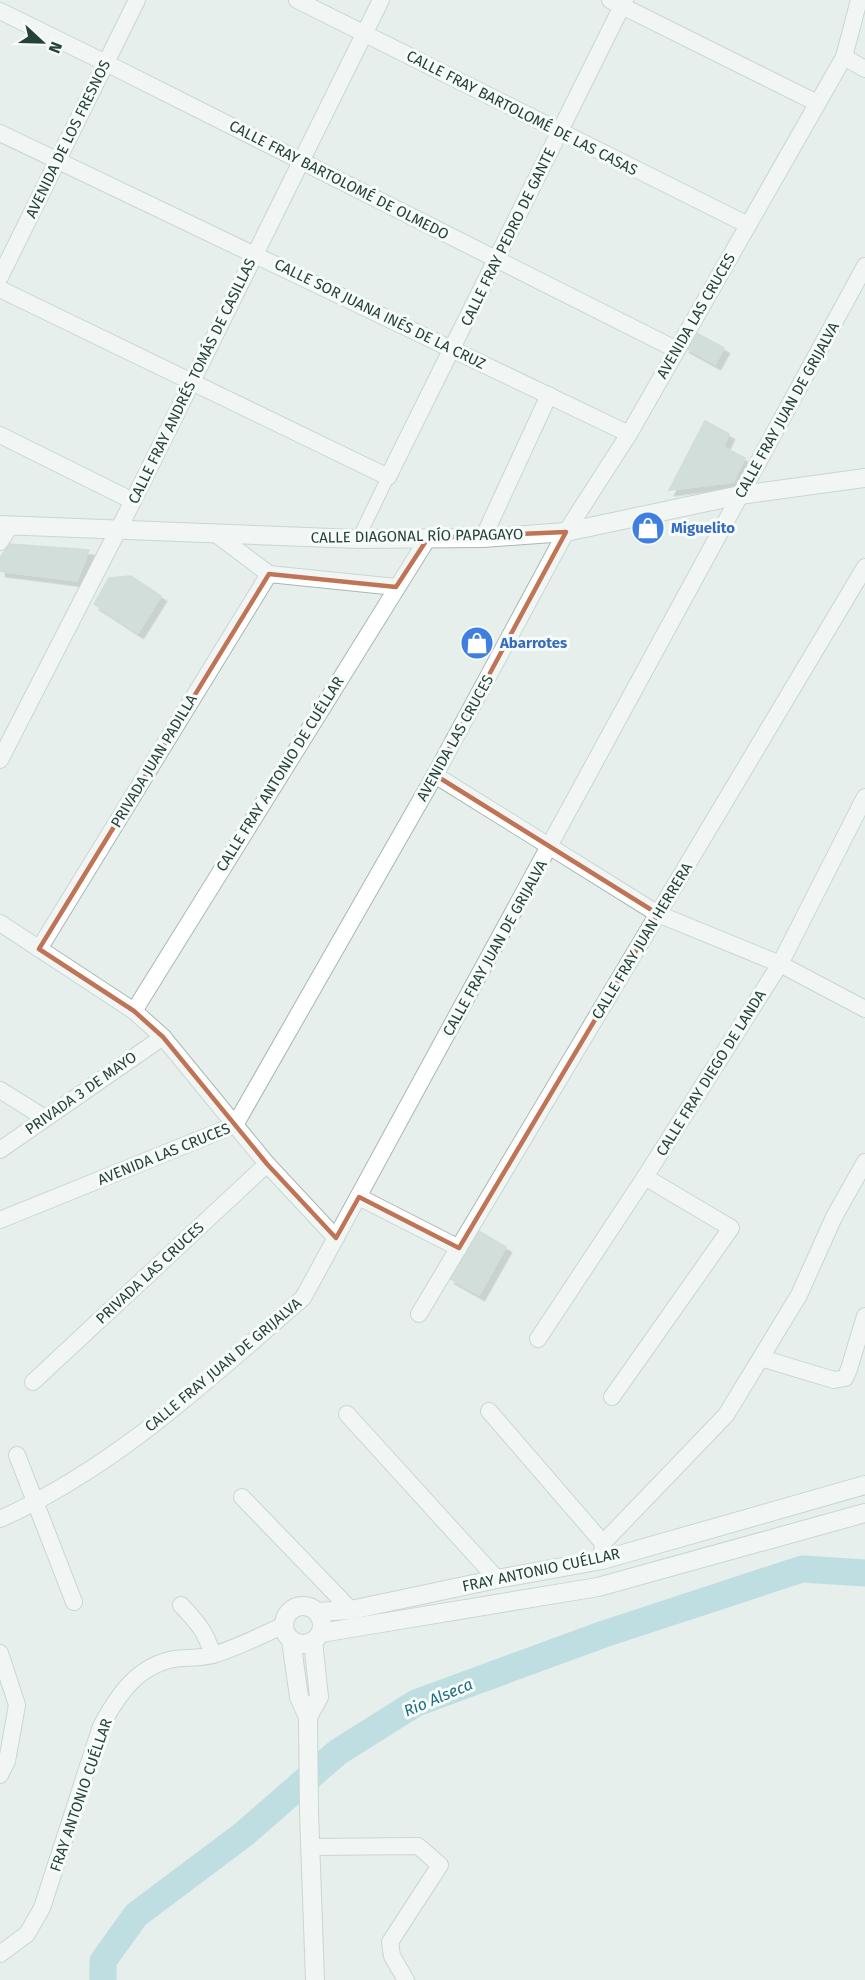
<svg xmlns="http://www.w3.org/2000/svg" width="865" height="1980" viewBox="0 0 865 1980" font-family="'Fira Sans',sans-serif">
  <defs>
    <filter id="shadow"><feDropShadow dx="5.5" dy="5.5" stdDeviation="0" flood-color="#0004"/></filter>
  </defs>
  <rect width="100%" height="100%" fill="#e6efeb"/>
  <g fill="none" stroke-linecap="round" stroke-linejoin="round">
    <path stroke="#8ec9d4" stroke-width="27" d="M103,1980V1961L136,1915L244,1834L338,1752L416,1703L604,1634L802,1569L865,1573"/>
  </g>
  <g fill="#bbcac4" stroke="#b8c9c2" stroke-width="1.5" filter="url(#shadow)">
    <path d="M693,331L724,348L715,364L684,347Z"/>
    <path d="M705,421L729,434L723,447L745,458L733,482L669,490Z"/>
    <path d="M9,544L89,550L77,581L0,571V558Z"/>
    <path d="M131,576L161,596L138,633L94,604L109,578Z"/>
    <path d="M477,1230L506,1247L479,1295L449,1278Z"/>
  </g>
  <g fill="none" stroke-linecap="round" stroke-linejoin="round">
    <g stroke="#a8b8b2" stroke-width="14">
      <path id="pedestrian" d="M358,539L388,477"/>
    </g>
    <g stroke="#a8b8b2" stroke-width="18">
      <g id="minor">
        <path d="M297,0L748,225"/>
        <path d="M610,0L817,103"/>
        <path d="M0,11L106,63L677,350"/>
        <path d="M844,57L865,69"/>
        <path d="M0,133L629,434"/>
        <path d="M0,277L137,0"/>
        <path d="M0,289L388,477L625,0"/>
        <path d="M0,435L133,501"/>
        <path d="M216,534L269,574L396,587"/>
        <path d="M483,538L549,395"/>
        <path d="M0,542L10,526"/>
        <path d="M0,760L133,501L381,0"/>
        <path d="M435,775L658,914L780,964L865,1009"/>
        <path d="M0,923L134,1011L163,1037L267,1164L336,1238"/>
        <path d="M39,949L269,574"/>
        <path d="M134,1011L428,538"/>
        <path d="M0,1090L45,1118"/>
        <path d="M0,1150L163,1037"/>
        <path d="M359,1197L459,1248"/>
        <path d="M0,1220L235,1125L435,775L566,532L629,434L844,57L859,0"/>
        <path d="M419,1314L865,567"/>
        <path d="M538,1339L645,1177L780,964L865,797"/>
        <path d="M761,1358L834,1380L845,1378L849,1369L865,1316"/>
        <path d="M33,1382L267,1164"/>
        <path d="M612,1397L731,1228L645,1177"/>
        <path d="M489,1411L603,1543L602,1553"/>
        <path d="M347,1414L497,1579"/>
        <path d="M17,1455L74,1602"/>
        <path d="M242,1497L351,1610"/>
        <path d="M0,1519C115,1468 209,1379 303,1298L865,266"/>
        <path d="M603,1543L726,1415L799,1295L834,1217L865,1162"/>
        <path d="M181,1605C199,1624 205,1631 213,1655"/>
        <path d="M0,1653L17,1705L7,1761L0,1775"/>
        <path d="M311,1847L418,1846L440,1865L390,1942L392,1956L406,1980"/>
        <path d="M0,1954L27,1934L42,1908L101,1726C118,1695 137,1666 174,1659C187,1657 202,1659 216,1654C239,1647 262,1635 284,1625"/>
      </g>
    </g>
    <g stroke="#a8b8b2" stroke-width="20">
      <g id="tertiary">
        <path d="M0,525L358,539L483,538L566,532L740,495L865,478"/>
        <circle cx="303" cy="1625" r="19"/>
        <path d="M317,1612L351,1610L497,1579L602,1560L865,1485"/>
        <path d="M321,1633L598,1587L865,1513"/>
        <path d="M291,1640L299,1697L308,1717L309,1813L315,1980"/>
        <path d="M308,1717L319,1697L313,1641"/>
      </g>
    </g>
    <use href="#pedestrian" stroke="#fff" stroke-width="12"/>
    <use href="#minor" stroke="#fff" stroke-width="16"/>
    <use href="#tertiary" stroke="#fff" stroke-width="18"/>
  </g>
  <path d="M0 0H865V1980H0ZM566,532L435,775L658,914L459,1248L359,1197L336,1238L267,1164L163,1037L134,1011L39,949L269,574L396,587L428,538Z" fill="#e6efeb" fill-opacity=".55" fill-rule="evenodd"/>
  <path fill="none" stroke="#c07456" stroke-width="4.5" stroke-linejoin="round" d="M566,532L435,775L658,914L459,1248L359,1197L336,1238L267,1164L163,1037L134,1011L39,949L269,574L396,587L428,538Z"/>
  <defs>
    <g id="shop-disc" transform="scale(1.725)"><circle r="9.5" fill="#3f7fe0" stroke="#f7fbf9"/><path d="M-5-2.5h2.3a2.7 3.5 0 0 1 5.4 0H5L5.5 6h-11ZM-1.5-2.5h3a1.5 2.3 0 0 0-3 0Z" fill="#fff"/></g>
  </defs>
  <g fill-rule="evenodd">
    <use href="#shop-disc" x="648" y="528"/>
    <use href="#shop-disc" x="477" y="643"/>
  </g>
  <g text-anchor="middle" stroke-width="6" stroke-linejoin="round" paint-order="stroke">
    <g font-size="15" fill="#24423a" stroke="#f7fbf9">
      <text transform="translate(522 113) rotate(27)" y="5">CALLE FRAY BARTOLOMÉ DE LAS CASAS</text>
      <text transform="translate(68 139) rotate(-64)" y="5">AVENIDA DE LOS FRESNOS</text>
      <text transform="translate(339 180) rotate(27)" y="5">CALLE FRAY BARTOLOMÉ DE OLMEDO</text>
      <text transform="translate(508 237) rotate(-64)" y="5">CALLE FRAY PEDRO DE GANTE</text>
      <text transform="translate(380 314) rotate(26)" y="5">CALLE SOR JUANA INÉS DE LA CRUZ</text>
      <text transform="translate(696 316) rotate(-60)" y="5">AVENIDA LAS CRUCES</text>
      <text transform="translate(192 381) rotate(-64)" y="5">CALLE FRAY ANDRÉS TOMÁS DE CASILLAS</text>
      <text transform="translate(787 410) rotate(-61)" y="5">CALLE FRAY JUAN DE GRIJALVA</text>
      <text transform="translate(417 536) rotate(-1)" y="5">CALLE DIAGONAL RÍO PAPAGAYO</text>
      <text transform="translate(455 738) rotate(-61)" y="5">AVENIDA LAS CRUCES</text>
      <text transform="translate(154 761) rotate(-59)" y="5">PRIVADA JUAN PADILLA</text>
      <text transform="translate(280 774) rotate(-58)" y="5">CALLE FRAY ANTONIO DE CUÉLLAR</text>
      <text transform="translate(642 941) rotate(-59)" y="5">CALLE FRAY JUAN HERRERA</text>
      <text transform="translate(495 948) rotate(-61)" y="5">CALLE FRAY JUAN DE GRIJALVA</text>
      <text transform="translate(711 1073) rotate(-58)" y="5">CALLE FRAY DIEGO DE LANDA</text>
      <text transform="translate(81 1093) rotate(-35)" y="5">PRIVADA 3 DE MAYO</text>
      <text transform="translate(164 1154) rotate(-22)" y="5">AVENIDA LAS CRUCES</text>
      <text transform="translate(150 1273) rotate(-43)" y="5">PRIVADA LAS CRUCES</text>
      <text transform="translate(223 1365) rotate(-40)" y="5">CALLE FRAY JUAN DE GRIJALVA</text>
      <text transform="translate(541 1570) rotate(-12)" y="5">FRAY ANTONIO CUÉLLAR</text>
      <text transform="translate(81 1795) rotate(-71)" y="5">FRAY ANTONIO CUÉLLAR</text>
    </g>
    <g font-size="15" font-weight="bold" fill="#366cbe" stroke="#f7fbf9" text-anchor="start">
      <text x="671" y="533">Miguelito</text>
      <text x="500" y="648">Abarrotes</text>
    </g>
    <g font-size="16" font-style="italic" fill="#1c6f80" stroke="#f7fbf9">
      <text transform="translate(438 1697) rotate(-23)" y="6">Rio Alseca</text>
    </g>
  </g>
  <g transform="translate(42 42) rotate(112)" stroke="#f7fbf9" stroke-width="4.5" paint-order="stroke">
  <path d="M0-4.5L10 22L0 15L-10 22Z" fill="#24423a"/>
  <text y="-9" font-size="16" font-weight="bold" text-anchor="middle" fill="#24423a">N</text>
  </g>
</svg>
